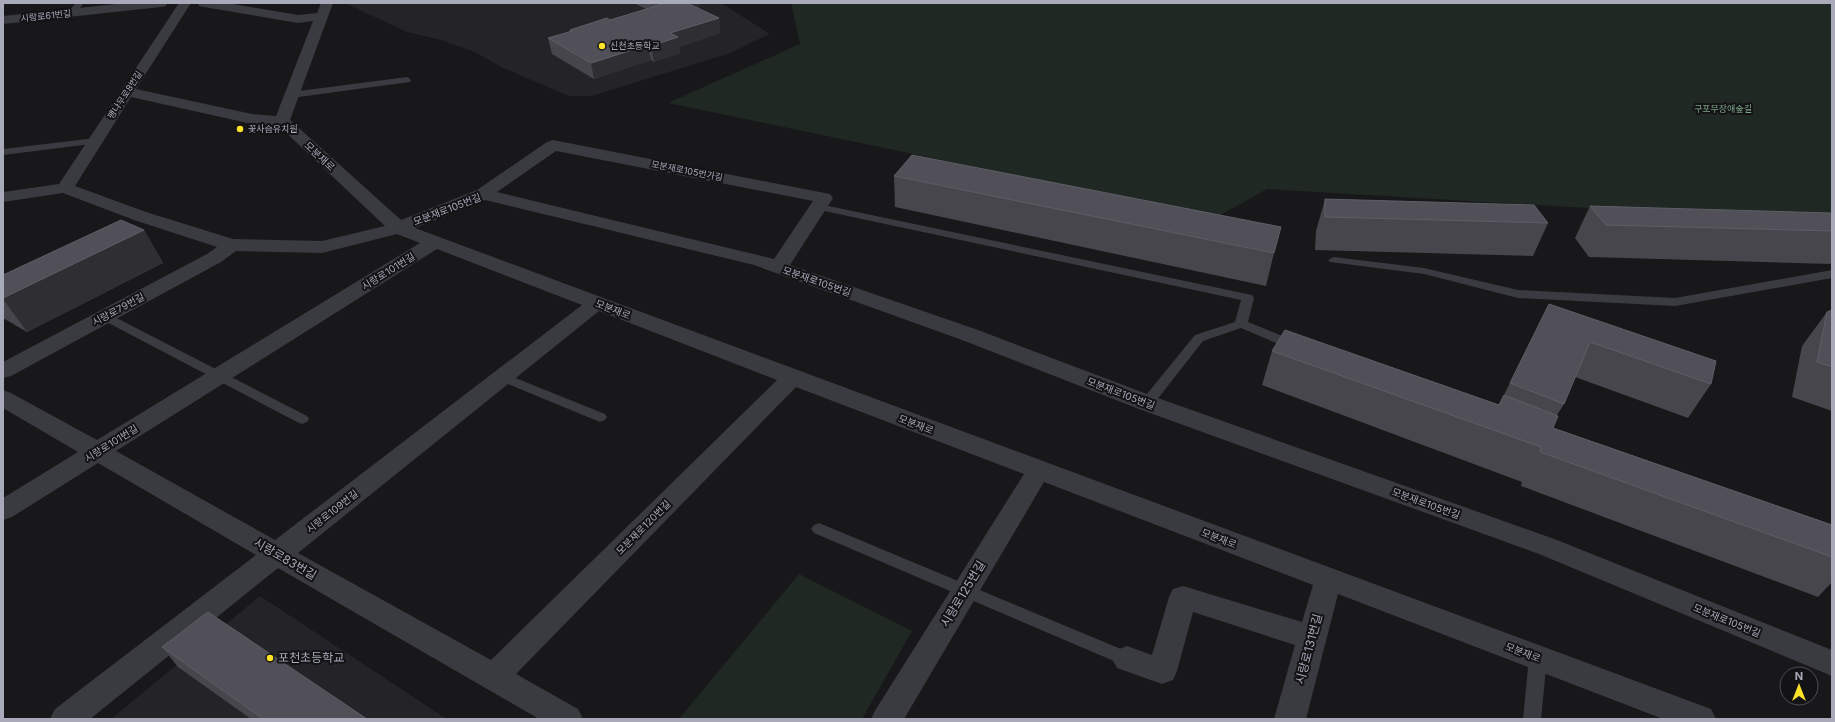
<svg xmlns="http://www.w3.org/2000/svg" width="1835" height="722" viewBox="0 0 1835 722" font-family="Inter,'Noto Sans KR',sans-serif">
  <rect width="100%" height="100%" fill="#18171a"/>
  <g fill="#242327">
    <path d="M345,3H721L770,34L730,53L592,96H569L503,68L475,52L441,40L407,32Z"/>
    <path d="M260,596L447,719H111Z"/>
  </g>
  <g fill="#1f2822">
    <path d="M791,3H1832V217H1737L1267,189L1217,217L668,103L800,44Z"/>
    <path d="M799,574L912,631L862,719H679Z"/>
  </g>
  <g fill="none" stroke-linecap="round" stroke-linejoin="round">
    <g fill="#3a3a41" fill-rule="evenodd">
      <path d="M76,3H84L74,15H68L67,13Z"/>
      <path d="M407,77L411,80L410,82L291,98L287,95L291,92Z"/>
      <path d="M96,138L99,139L101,141L99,143L3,155V149Z"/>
      <path d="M819,204L1252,295L1254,298L1248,322L1300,343L1301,346L1300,349H1290L1241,328L1203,341L1152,406L1147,408L1142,406L1140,403L1142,400L1195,335L1235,322L1241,300L815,209L814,207L815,205Z"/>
      <path d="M1334,257L1424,268L1518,290L1675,298L1832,270V278L1675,306L1518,298L1424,274L1330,262L1328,260Z"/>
      <path d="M105,312L307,416L309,419L307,422L302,424L297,422L101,319L99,316L101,313Z"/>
      <path d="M503,373L605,414L607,417L605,420L600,422L595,420L498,380L496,377L498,374Z"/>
      <path d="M819,523L1133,654L1136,659L1133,664L1127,667L1121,664L814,533L811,529L814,525Z"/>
      <path d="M1538,650L1544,653L1547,658L1541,719H1523L1529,658L1532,653Z"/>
    </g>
    <g fill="#3a3a41" fill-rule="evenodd">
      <path d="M125,3H167L166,6L161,7L3,24V16Z"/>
      <path d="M179,3H191L136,89L252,114L276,116L313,21L298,23L204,7L199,6L198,3H227L298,15L317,13L321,3H333L290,120L401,220L477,190L547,142L553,140L830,194L833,198L790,265L978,330L1155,397L1557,540L1832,650V676L1539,554L1139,409L962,340L754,265L485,200L415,228L1711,709L1716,719H1663L1338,594L1306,719H1274L1295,645L1193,612L1177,671L1173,680L1162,684L1117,668L1112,659L1117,650L1127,646L1152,655L1169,597L1173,589L1183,586L1302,622L1313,585L1044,482L904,719H871L876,709L1024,474L796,387L516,674L578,709L583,719H539L278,568L90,719H50L55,709L256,555L98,463L12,517L3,520V498L78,452L3,408V390L11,393L97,440L420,243L397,234L322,253L236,251L221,262L11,376L3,378V362L207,254L217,247L134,220L63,193L3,202V192L59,184ZM131,97L252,124L278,125L385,226L322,241L233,239L146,212L75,186ZM556,151L813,201L774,259L497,192ZM437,249L582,305L275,540L116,451ZM599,311L777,380L491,660L298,553Z"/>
    </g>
  </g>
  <g fill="#46464c">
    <path d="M634,3H698L699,9L719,18L720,33L679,47L680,53L654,62L651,60L594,79L552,54L548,38L570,32V30L610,20L646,9Z"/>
    <path d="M894,176L1274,253L1266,286L895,207Z"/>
    <path d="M1325,199L1548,223L1533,256L1315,250L1316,231Z"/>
    <path d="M1590,206L1832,214V262L1830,264L1589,257L1575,238Z"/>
    <path d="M144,230L163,263L27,332L3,318V275Z"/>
    <path d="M1549,304L1711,384L1688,418L1575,377L1564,404L1557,415L1553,428L1832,525V582L1818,597L1521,486L1522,482L1262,385L1272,351L1499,405Z"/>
    <path d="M1832,310V411L1792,397L1802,346L1827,312Z"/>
    <path d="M162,647L367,719H251L178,667Z"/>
  </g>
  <g fill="#2f2e33">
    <path d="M680,3H698L699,9Z"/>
    <path d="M719,18L720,33L679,47L680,53L654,62L651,46L670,33Z"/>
    <path d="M648,45L651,60L594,79L591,63Z"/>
    <path d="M144,230L163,263L27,332L3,299V298Z"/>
  </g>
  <g fill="#515058" stroke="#5e5e67">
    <path d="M661,3H687L719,18L670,33L678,37L651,46L648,45L591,63L548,38L572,31L570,30L607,18L610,20L663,4Z"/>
    <path d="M912,155L1281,227L1274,253L894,176Z"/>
    <path d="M1325,199L1534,205L1548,223L1325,217Z"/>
    <path d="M1590,206L1830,213L1832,214V231L1606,225Z"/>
    <path d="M121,220L144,230L3,298V275Z"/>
    <path d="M1549,304L1716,361L1711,384L1590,342L1564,404L1510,383Z"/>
    <path d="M1832,310V367L1817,362L1827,312Z"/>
    <path d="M1285,330L1499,405L1504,395L1558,416L1553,428L1832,525V557L1540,452L1541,447L1272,351Z"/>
    <path d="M208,612L367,719H263L162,647Z"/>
  </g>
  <g fill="#fee22a" stroke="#131215" stroke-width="1.5">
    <circle cx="602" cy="46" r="4"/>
    <circle cx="240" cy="129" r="4"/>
    <circle cx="270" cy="658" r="4"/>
  </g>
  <g text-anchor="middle" stroke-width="4" stroke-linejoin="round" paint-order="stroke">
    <g font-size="9" fill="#a8aaba" stroke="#131215">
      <text transform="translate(46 16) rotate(-6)" y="3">시랑로61번길</text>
      <text transform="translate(125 95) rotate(-57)" y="3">팽나무로8번길</text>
      <text transform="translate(687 171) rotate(11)" y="3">모분재로105번가길</text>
    </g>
    <g font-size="9" fill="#a8aaba" stroke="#131215" text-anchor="start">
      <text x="610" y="49">신천초등학교</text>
      <text x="248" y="132">꽃사슴유치원</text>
    </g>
    <g font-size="9" fill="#7ea689" stroke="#131215">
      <text x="1723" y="112">구포무장애숲길</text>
    </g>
    <g font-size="10" fill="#a8aaba" stroke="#131215">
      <text transform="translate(320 156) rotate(43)" y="4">모분재로</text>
      <text transform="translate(447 209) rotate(-21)" y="4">모분재로105번길</text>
      <text transform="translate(388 271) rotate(-32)" y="4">시랑로101번길</text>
      <text transform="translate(817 281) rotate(19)" y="4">모분재로105번길</text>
      <text transform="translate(118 309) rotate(-28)" y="4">시랑로79번길</text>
      <text transform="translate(613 309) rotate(21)" y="4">모분재로</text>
      <text transform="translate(1121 393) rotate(21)" y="4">모분재로105번길</text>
      <text transform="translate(916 424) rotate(21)" y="4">모분재로</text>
      <text transform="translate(111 443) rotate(-32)" y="4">시랑로101번길</text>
      <text transform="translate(1426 503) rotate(20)" y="4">모분재로105번길</text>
      <text transform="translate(332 511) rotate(-38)" y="4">시랑로109번길</text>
      <text transform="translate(643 527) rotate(-45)" y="4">모분재로120번길</text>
      <text transform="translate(1219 538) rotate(21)" y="4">모분재로</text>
      <text transform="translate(1727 620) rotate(22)" y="4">모분재로105번길</text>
      <text transform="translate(1523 652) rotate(21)" y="4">모분재로</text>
    </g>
    <g font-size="12" fill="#a8aaba" stroke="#131215">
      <text transform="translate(285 559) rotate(30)" y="4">시랑로83번길</text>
      <text transform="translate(963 594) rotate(-59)" y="4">시랑로125번길</text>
      <text transform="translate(1309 649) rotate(-75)" y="4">시랑로131번길</text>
    </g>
    <g font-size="12" fill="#a8aaba" stroke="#131215" text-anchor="start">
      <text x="278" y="662">포천초등학교</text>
    </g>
  </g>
  <rect width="1835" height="722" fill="none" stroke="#a8aaba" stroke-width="8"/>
  <g transform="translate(1799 686)"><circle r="19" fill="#131215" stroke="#4f4f57"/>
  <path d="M0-3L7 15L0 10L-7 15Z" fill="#fee22a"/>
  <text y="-6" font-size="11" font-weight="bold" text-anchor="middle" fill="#a8aaba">N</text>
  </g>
</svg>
